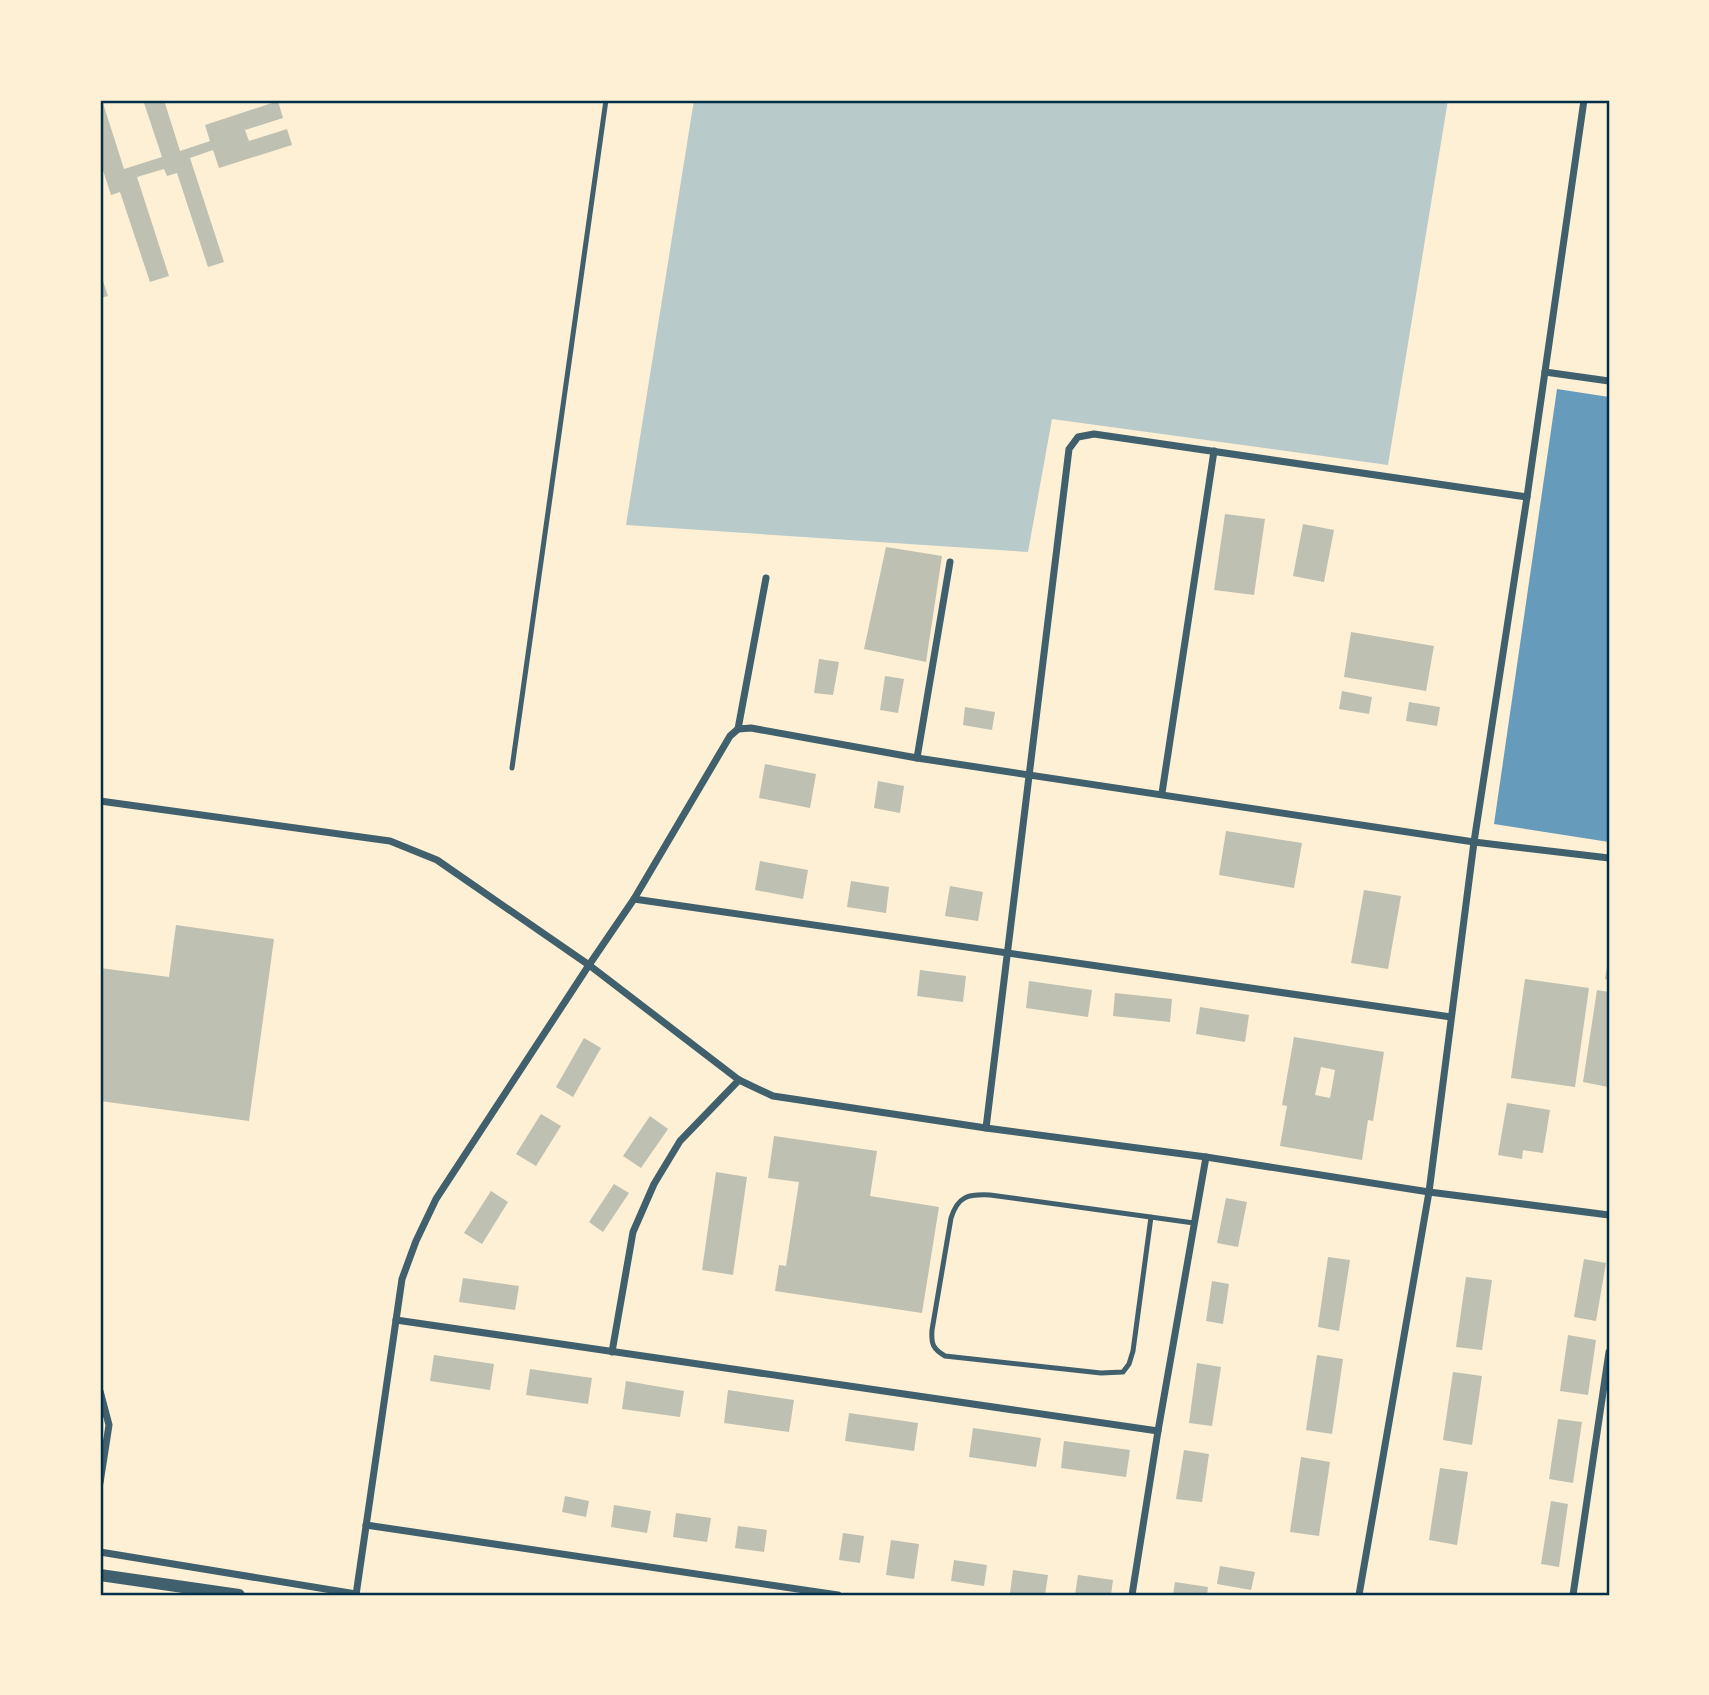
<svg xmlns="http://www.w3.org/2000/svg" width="1709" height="1695" viewBox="0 0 1709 1695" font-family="'Space Grotesk',sans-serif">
  <rect width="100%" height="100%" fill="#fdf0d5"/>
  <path fill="#b9caca" d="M694,100H1448L1388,465L1052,419L1028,552L626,525Z"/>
  <path fill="#669bbc" d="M1557,389L1609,397V842L1494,824Z"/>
  <g fill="#bec0b2" fill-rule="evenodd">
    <path d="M100,100H102L124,169L162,157L143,100H164L180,151L210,141L205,125L278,101L283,118L245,130L249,141L287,129L292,145L219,168L213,150L190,158L224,262L208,267L177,173L167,176L164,169L137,177L169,276L150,282L120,192L111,195L100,161Z"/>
    <path d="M100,272L108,296L100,298Z"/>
    <path d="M1225,514L1265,519L1254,595L1214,590Z"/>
    <path d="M1303,524L1334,530L1324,582L1293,576Z"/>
    <path d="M886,547L942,556L926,662L864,649Z"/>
    <path d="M1351,632L1434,646L1426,691L1344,677Z"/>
    <path d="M819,659L839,662L833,695L814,693Z"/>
    <path d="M885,676L904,679L898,713L880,710Z"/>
    <path d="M1342,691L1372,697L1369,714L1339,709Z"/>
    <path d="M1409,702L1440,707L1437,726L1406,721Z"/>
    <path d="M965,707L995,712L992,730L963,725Z"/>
    <path d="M765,764L816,774L810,808L759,798Z"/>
    <path d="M878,781L904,786L900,813L874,808Z"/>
    <path d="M1226,831L1302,843L1294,888L1219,875Z"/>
    <path d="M760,861L808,870L803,899L755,890Z"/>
    <path d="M851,881L889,887L886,913L847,907Z"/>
    <path d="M950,886L983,892L978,921L945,916Z"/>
    <path d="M1364,890L1401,896L1388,969L1351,963Z"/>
    <path d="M176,925L274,939L249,1121L100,1101V968L169,977Z"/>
    <path d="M1608,961L1609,962V980L1605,979Z"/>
    <path d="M920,970L966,976L963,1002L917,996Z"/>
    <path d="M1525,979L1589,988L1575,1087L1511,1078Z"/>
    <path d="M1029,981L1092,990L1088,1017L1026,1008Z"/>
    <path d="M1597,990L1609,992L1608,1087L1583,1082Z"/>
    <path d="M1115,993L1172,999L1170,1022L1113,1016Z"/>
    <path d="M1200,1007L1249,1015L1245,1042L1196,1034Z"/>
    <path d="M1294,1037L1384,1052L1373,1121L1368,1120L1362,1160L1280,1146L1287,1106L1282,1105ZM1321,1067L1335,1070L1330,1098L1315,1095Z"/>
    <path d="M584,1038L601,1048L573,1097L556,1087Z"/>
    <path d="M1507,1103L1550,1110L1543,1153L1523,1150L1522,1159L1498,1155Z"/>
    <path d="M541,1114L561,1126L536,1166L516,1154Z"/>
    <path d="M650,1116L668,1129L641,1168L623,1156Z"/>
    <path d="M774,1136L877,1151L870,1196L939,1207L922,1313L775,1291L779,1265L786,1266L799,1182L768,1178Z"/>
    <path d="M716,1172L747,1177L733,1275L702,1270Z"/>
    <path d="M614,1184L629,1193L603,1232L589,1222Z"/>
    <path d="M491,1191L508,1202L482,1244L464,1233Z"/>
    <path d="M1226,1198L1247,1202L1238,1247L1217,1243Z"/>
    <path d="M1328,1257L1350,1260L1339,1331L1318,1327Z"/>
    <path d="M1584,1259L1606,1263L1596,1321L1574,1317Z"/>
    <path d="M1466,1277L1492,1280L1482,1350L1456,1347Z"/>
    <path d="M463,1278L519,1286L515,1310L459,1302Z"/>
    <path d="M1212,1281L1229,1284L1223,1324L1206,1321Z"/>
    <path d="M1568,1335L1596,1340L1588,1395L1560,1391Z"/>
    <path d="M434,1355L494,1364L490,1390L430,1381Z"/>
    <path d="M1317,1355L1343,1359L1332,1434L1306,1430Z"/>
    <path d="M1197,1363L1221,1367L1212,1426L1189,1423Z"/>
    <path d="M530,1369L592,1378L588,1404L526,1395Z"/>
    <path d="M1453,1372L1482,1376L1472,1445L1443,1440Z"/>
    <path d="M626,1381L684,1391L680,1417L622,1409Z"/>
    <path d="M728,1390L794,1400L789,1432L724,1423Z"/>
    <path d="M849,1413L918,1423L914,1451L845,1441Z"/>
    <path d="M1558,1419L1582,1422L1573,1483L1549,1479Z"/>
    <path d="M973,1428L1041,1438L1036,1467L969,1457Z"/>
    <path d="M1064,1441L1130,1450L1126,1477L1061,1468Z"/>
    <path d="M1184,1450L1209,1454L1202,1502L1176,1499Z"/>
    <path d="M1301,1457L1330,1462L1319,1536L1290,1532Z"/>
    <path d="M1440,1468L1468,1472L1457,1545L1429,1540Z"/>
    <path d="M565,1496L589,1501L586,1517L562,1512Z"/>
    <path d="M1551,1501L1568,1504L1559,1567L1541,1564Z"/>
    <path d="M614,1505L651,1511L647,1533L611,1527Z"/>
    <path d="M676,1513L711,1518L707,1542L673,1537Z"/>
    <path d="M738,1526L767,1530L764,1552L735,1548Z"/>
    <path d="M843,1533L864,1536L860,1563L839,1560Z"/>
    <path d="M891,1540L919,1544L914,1579L886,1575Z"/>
    <path d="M954,1560L987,1565L984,1586L951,1581Z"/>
    <path d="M1220,1566L1255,1572L1251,1590L1217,1584Z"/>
    <path d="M1013,1570L1048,1575L1045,1595L1010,1593Z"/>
    <path d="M1078,1575L1113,1580L1111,1595H1075Z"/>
    <path d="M1175,1582L1208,1587L1207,1595H1173Z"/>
  </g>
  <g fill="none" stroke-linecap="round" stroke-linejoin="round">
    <g stroke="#3f606c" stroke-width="5">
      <path d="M512,768L606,100"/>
      <path d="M1151,1217L1133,1351L1129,1364L1123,1372L1101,1373L945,1356C933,1349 931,1344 932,1330L951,1218C958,1196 968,1194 990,1195L1194,1223"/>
    </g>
    <g stroke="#3f606c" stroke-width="7">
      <path d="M1545,372L1609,381"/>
      <path d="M738,729L766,578"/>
      <path d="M917,758L950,562"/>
      <path d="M1162,793L1214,451"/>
      <path d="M100,801L390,841L437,860L589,965L739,1080L773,1096L986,1128L1206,1157L1429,1192L1609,1215"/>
      <path d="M634,899L1451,1017"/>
      <path d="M986,1128L1069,449L1078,437L1094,434L1527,497"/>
      <path d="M396,1320L1158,1431"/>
      <path d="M612,1352L633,1232L654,1184L680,1141L739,1080"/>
      <path d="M100,1391L109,1425L100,1483"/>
      <path d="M366,1525L838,1595"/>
      <path d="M100,1552L356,1594"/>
      <path d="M356,1595L402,1279L416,1241L436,1199L589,965L634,899L730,736L738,729L751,728L917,758L1474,842L1609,858"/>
      <path d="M1132,1595L1158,1431L1206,1157"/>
      <path d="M1359,1595L1429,1192L1474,842L1527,497L1584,100"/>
      <path d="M1573,1595L1609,1352"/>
    </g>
    <path stroke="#3f606c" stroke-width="12" d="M100,1575L239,1595"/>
  </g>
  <rect width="1709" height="1695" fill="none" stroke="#fdf0d5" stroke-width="203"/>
  <rect x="102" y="102" width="1506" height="1492" fill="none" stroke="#003049" stroke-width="2.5"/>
</svg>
